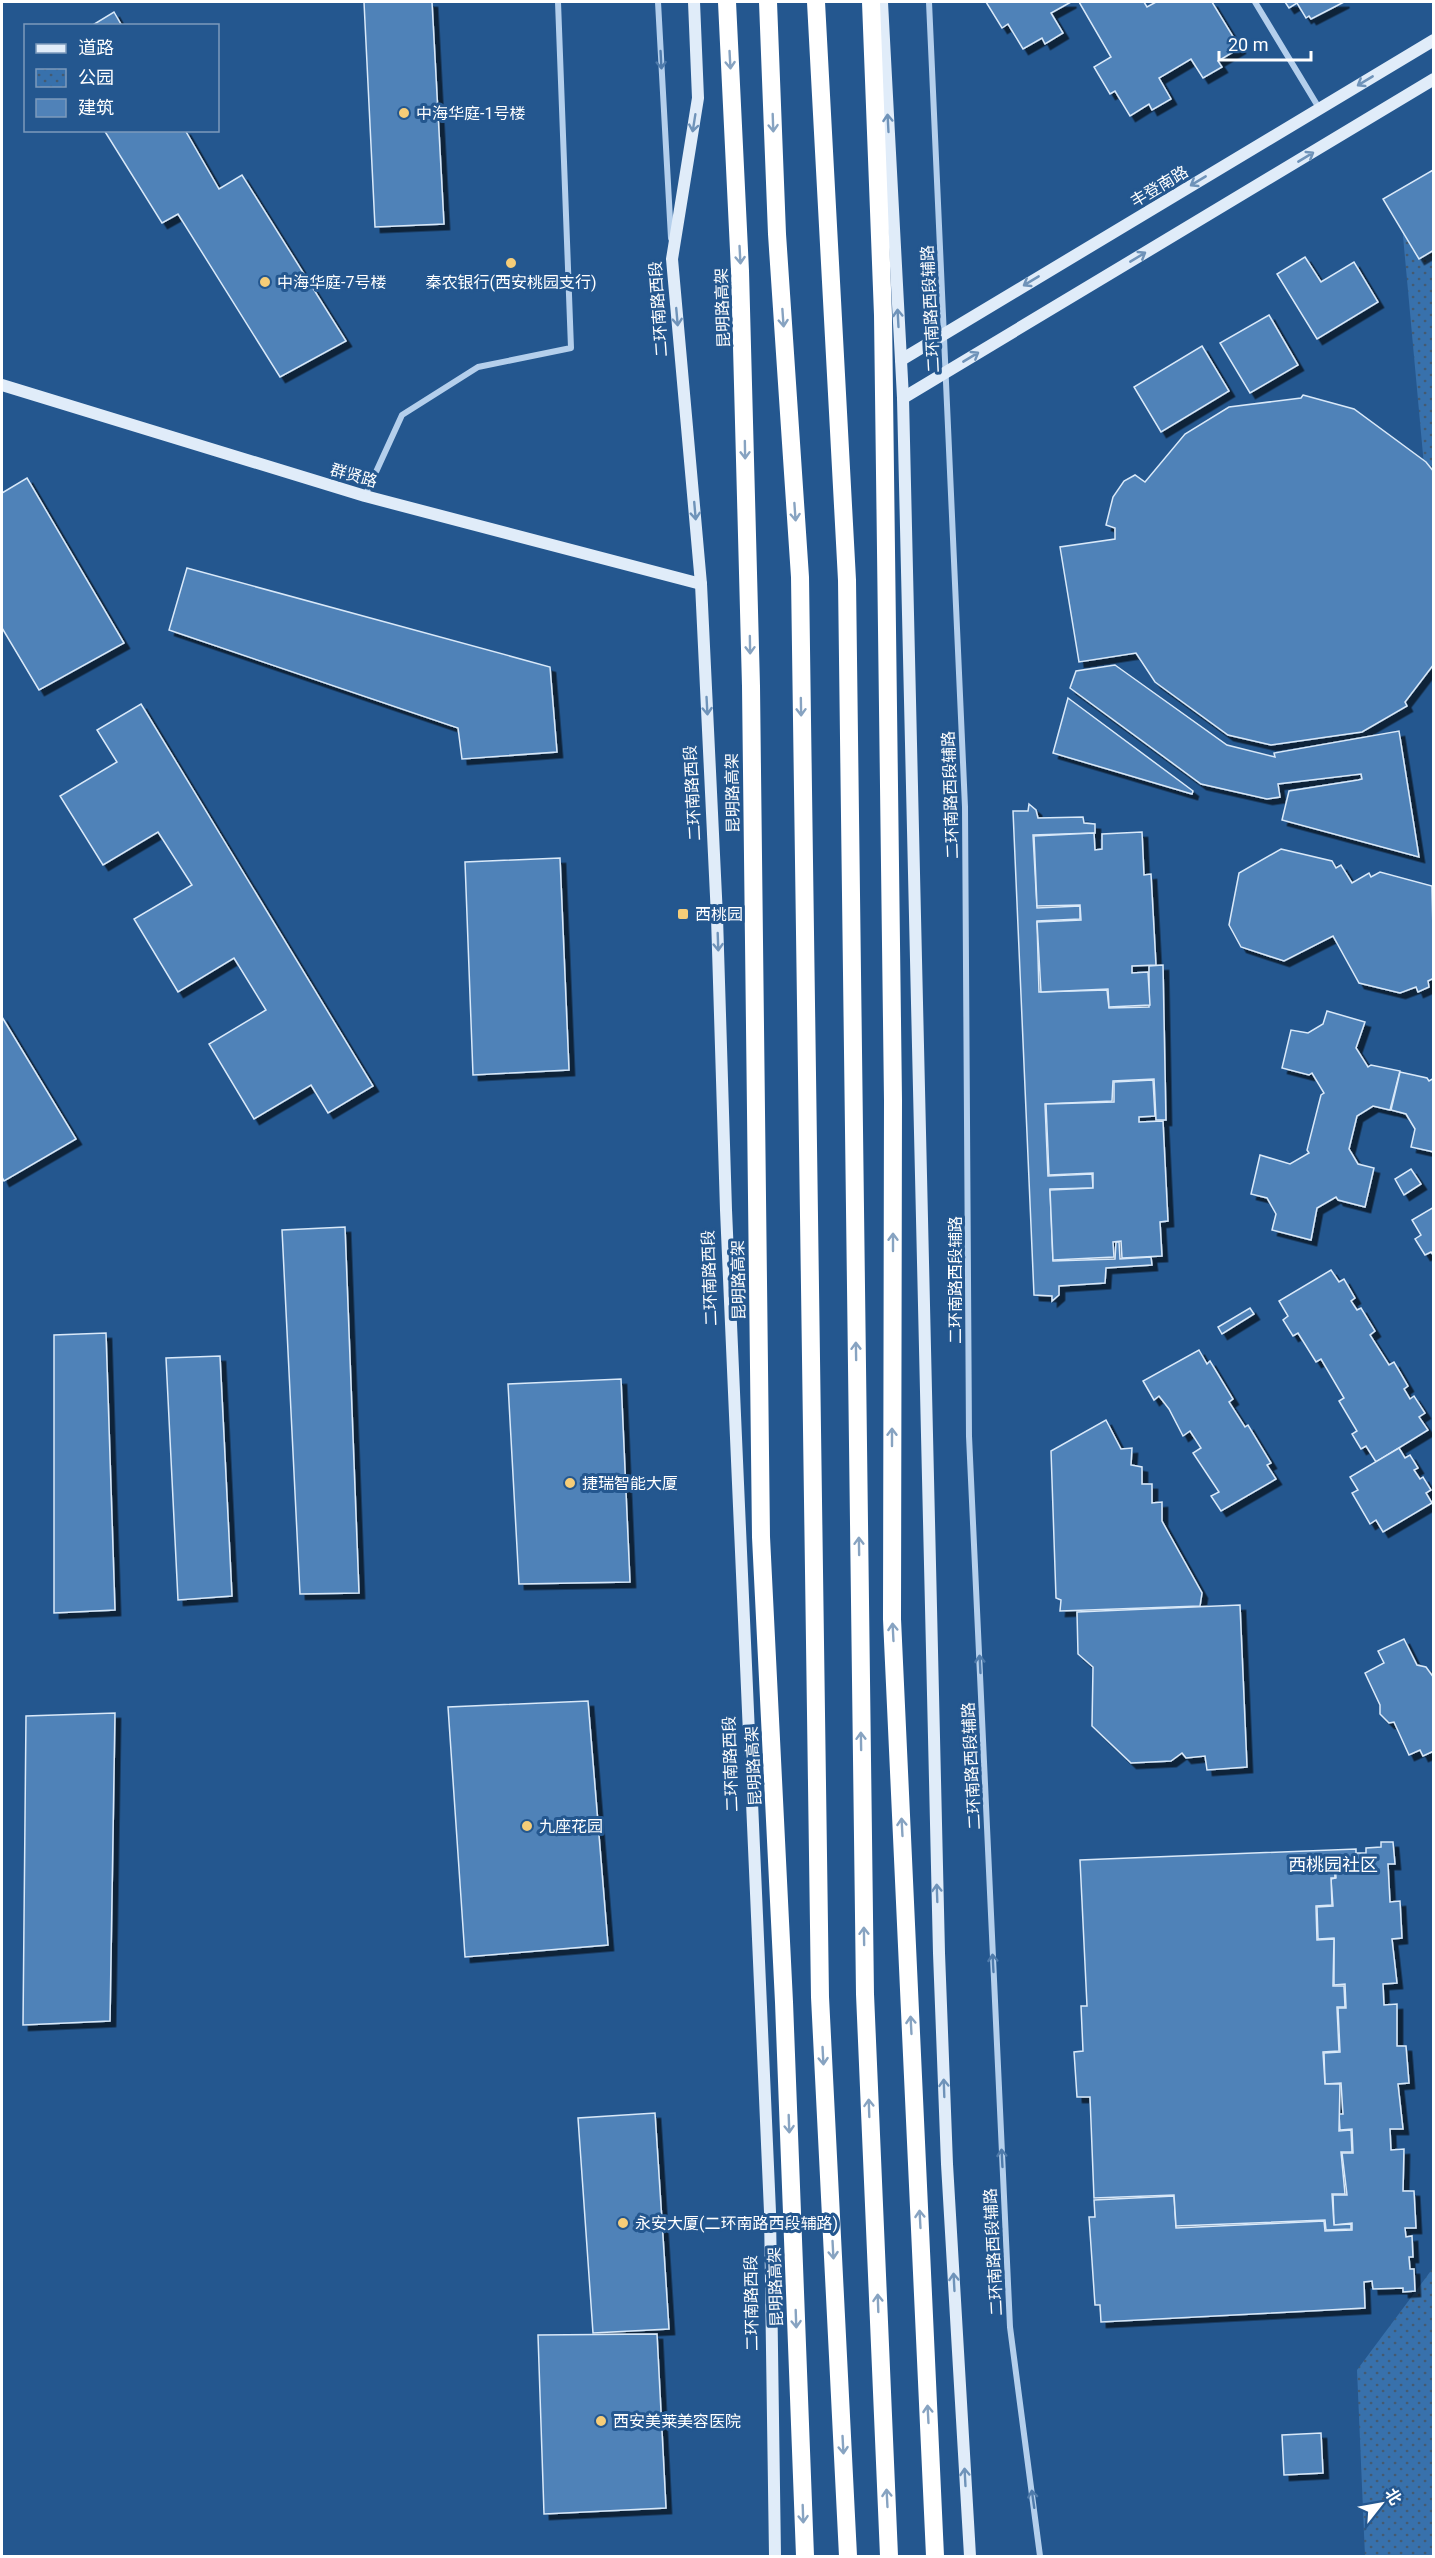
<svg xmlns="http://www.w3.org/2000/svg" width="1435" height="2558" viewBox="0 0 1435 2558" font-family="Roboto,'Noto Sans SC',sans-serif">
  <defs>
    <pattern id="park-dots" width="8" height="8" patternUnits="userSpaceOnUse" patternTransform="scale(1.5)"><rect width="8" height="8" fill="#3871ac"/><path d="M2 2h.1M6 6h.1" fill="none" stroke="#445b72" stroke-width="1.8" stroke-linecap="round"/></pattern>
    <filter id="shadow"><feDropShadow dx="5.5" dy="5.5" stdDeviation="0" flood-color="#0009"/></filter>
  </defs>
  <rect width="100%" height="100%" fill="#24578f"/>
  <g fill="url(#park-dots)">
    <path d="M1433,191V564L1401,214Z"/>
    <path d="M1433,2268V2556H1365L1357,2370Z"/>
  </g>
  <g fill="#5082b8" stroke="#d9e9f9" stroke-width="1.5" filter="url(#shadow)">
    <path d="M364,2H432L444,224L375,227Z"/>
    <path d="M986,2H1071L1051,13L1063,33L1045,44L1042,38L1023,49L1008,24L1002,28Z"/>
    <path d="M1079,2H1144L1147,7L1156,2H1212L1240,48L1218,61L1222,67L1203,78L1191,59L1159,78L1171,99L1152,110L1149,104L1130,116L1115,91L1110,94L1094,67L1111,57Z"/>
    <path d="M1285,2H1344L1311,19L1309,16L1306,18L1297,3L1289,8Z"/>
    <path d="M114,12L122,26H91Z"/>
    <path d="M104,130H185L219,189L242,175L346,341L280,377L178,214L162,223Z"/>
    <path d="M1433,170L1434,250L1419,259L1383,199Z"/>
    <path d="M1305,257L1321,282L1354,262L1378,302L1317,339L1277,274Z"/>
    <path d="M1269,315L1298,365L1250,393L1220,343Z"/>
    <path d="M1202,346L1229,391L1161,432L1134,387Z"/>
    <path d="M1303,395L1354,409L1426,462L1434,472V664L1405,702L1407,706L1362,732L1271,745L1228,735L1155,682L1136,653L1079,662L1060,547L1115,539V528L1106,525L1113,497L1124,481L1135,475L1145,482L1185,434L1229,407L1301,398Z"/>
    <path d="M27,478L124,643L39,690L2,628V493Z"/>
    <path d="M187,568L550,667L557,752L462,759L458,728L169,630Z"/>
    <path d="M1115,665L1227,745L1275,757L1274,753L1399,731L1419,857L1282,820L1289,791L1358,780L1362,779L1361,774L1278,784L1280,797L1267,799L1201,784L1070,688L1076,671Z"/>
    <path d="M1068,698L1193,791L1192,794L1053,753Z"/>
    <path d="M141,704L373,1086L328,1113L311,1085L254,1119L209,1044L266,1010L234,958L178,992L134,919L192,885L158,832L103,865L60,796L117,762L97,730Z"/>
    <path d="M1029,804L1036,810L1038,818L1083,817L1084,823L1095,824V833L1033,835L1037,908L1080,906V919L1037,921L1039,992L1107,990L1109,1008L1149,1007V966L1163,965L1166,1120H1156L1154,1079L1113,1081L1112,1101L1045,1104L1048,1176L1092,1174L1093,1188L1050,1189L1053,1261L1115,1259L1116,1242H1119L1120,1259L1151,1257L1152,1265L1106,1268L1105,1283L1059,1286V1295L1052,1301V1296L1034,1295L1013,811H1028Z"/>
    <path d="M1142,832L1144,875L1151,874L1156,965L1132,966V973L1148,972L1150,1005L1109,1007L1108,989L1041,992L1037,922L1081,920L1080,905L1037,906L1034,836L1094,833L1095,850L1102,849V834Z"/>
    <path d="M1281,849L1332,861L1336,868L1341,865L1352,883L1369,873L1371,877L1380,872L1432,886L1434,978L1428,981L1429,987L1418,992L1416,987L1400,993L1359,983L1333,936L1284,961L1241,947L1229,925L1239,873Z"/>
    <path d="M560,858L569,1070L473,1075L465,862Z"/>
    <path d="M1327,1011L1365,1022L1356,1048L1368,1067L1371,1065L1400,1071L1390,1110L1373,1106L1357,1116L1349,1149L1358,1164L1374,1168L1365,1207L1338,1200L1336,1197L1317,1208L1311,1240L1272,1230L1276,1214L1267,1198L1251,1194L1260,1155L1290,1164L1309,1153L1307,1150L1321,1095L1324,1093L1312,1073L1309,1075L1282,1068L1291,1030L1308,1033L1323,1024Z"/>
    <path d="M2,1017L76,1139L4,1181L2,1177Z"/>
    <path d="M1400,1072L1427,1078L1429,1081L1434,1078V1152L1411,1147L1415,1129L1406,1114L1391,1110Z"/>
    <path d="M1153,1080L1155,1116L1139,1117V1122L1163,1121L1168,1221L1160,1222L1162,1256L1122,1258L1121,1241L1113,1242L1114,1257L1053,1260L1050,1190L1093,1188V1173L1049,1175L1046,1104L1114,1102V1082Z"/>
    <path d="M1411,1169L1421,1184L1404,1195L1395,1179Z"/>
    <path d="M1434,1207V1256L1431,1252L1425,1255L1415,1239L1421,1235L1412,1220Z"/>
    <path d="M345,1227L359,1593L300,1594L282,1230Z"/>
    <path d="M1331,1270L1339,1282L1344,1279L1355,1298L1351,1301L1357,1310L1361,1308L1375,1331L1370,1335L1389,1365L1394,1362L1408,1386L1404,1389L1410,1399L1414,1396L1425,1413L1419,1417L1428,1430L1376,1462L1366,1446L1361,1449L1352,1434L1357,1431L1339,1401L1344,1398L1321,1359L1316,1362L1298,1333L1293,1336L1283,1320L1288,1316L1279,1301Z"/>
    <path d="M1250,1308L1254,1314L1222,1334L1218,1327Z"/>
    <path d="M106,1333L115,1610L54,1613V1335Z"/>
    <path d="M1199,1350L1207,1364L1210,1361L1233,1399L1229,1402L1245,1427L1248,1425L1271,1463L1267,1465L1276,1479L1221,1511L1211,1496L1219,1492L1193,1453L1201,1448L1190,1431L1183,1436L1169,1409L1159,1396L1154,1400L1143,1381Z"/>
    <path d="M220,1356L232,1596L178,1600L166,1358Z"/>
    <path d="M621,1379L630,1582L519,1584L508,1384Z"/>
    <path d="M1106,1420L1121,1449L1132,1448L1131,1465L1142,1467V1484H1152V1503L1162,1502V1521L1202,1593L1200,1606L1060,1611L1061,1600L1056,1598L1051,1451Z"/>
    <path d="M1399,1448L1405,1458L1410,1455L1418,1468L1414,1470L1420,1479L1423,1477L1431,1490L1426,1493L1432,1503L1383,1532L1376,1520L1370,1524L1352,1493L1358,1490L1350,1477Z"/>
    <path d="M1240,1605L1247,1767L1207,1770L1205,1756L1186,1758L1182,1753L1171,1761L1131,1763L1092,1726L1093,1667L1078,1654L1077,1612Z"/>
    <path d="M1404,1639L1417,1665L1426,1667L1434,1678V1751L1423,1756L1420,1750L1409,1755L1394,1722L1389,1723L1380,1714V1705L1365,1673L1384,1663L1378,1651Z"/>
    <path d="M588,1701L608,1945L465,1957L448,1707Z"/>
    <path d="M115,1713L110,2021L23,2025L26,1716Z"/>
    <path d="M1381,1842H1393L1395,1864H1388L1390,1902L1400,1901L1402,1938L1392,1939L1397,1983L1383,1984L1384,2005L1397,2004V2046H1406L1409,2083L1398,2084L1403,2129H1390L1391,2150L1404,2149L1403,2191H1414L1416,2228H1405L1406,2237L1412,2236L1413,2257H1409L1410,2269H1414L1415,2291L1403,2292V2288L1373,2289L1372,2281L1364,2282L1365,2308L1101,2322L1100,2305H1095L1089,2217H1095L1094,2200L1174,2196L1176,2228L1324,2221L1325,2231L1352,2230V2223L1334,2225L1333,2195H1347L1342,2153H1353L1352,2129L1340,2130L1339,2114H1343L1341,2083L1325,2084L1324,2053L1340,2052L1338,2008H1346L1345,1984L1334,1985V1938L1318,1939L1317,1907L1333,1906L1331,1879L1336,1878L1335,1862L1357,1861V1853H1366V1848L1381,1847Z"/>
    <path d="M1356,1849V1860L1334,1861L1335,1878H1331L1332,1905L1316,1906L1317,1940L1334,1939L1333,1986H1344L1345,2007H1337L1339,2051L1323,2052L1325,2084H1340L1339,2131L1351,2130L1352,2152H1341L1345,2194H1332L1334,2225L1351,2224V2229L1326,2230L1325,2220L1176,2226L1174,2195L1094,2198L1090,2097H1077L1074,2052L1083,2051L1081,2006H1087L1080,1860Z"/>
    <path d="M655,2113L669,2329L593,2333L578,2118Z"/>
    <path d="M657,2334L666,2508L544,2514L538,2335Z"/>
    <path d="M1321,2433L1323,2473L1284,2475L1282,2435Z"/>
  </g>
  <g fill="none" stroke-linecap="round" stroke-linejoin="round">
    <g stroke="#b4cfec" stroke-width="6">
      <path d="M658,2L671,238"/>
      <path d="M929,2L965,807L969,1436L1010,2327L1040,2556"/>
      <path d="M1255,2L1319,108"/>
      <path d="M365,496L402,415L478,367L571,348L558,2"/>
    </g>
    <g stroke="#e0ecf9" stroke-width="12">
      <path d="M694,2L698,98L672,259L701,584L717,917L726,1210L770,2212L775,2556"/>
      <path d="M882,2L903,398L939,1953L947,2164L970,2556"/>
      <path d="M901,360L1434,40"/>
      <path d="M2,385L365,496L701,584"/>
      <path d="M903,398L1434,79"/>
    </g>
    <g stroke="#fff" stroke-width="18">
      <path d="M727,2L740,271L751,686L761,1537L784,2002L805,2556"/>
      <path d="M768,2L777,234L800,577L820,1997L848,2556"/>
      <path d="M816,2L847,580L865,1994L889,2556"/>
      <path d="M871,2L883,315L893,1100L892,1619L935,2556"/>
    </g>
  </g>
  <defs><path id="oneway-shaft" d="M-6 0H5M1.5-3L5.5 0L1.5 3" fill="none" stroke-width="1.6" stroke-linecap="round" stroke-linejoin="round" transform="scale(1.5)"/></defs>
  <g stroke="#4f7bab">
    <use href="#oneway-shaft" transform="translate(661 60) rotate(87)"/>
    <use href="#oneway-shaft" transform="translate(980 1664) rotate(-93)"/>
    <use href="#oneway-shaft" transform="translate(993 1963) rotate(-93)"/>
    <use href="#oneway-shaft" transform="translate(1002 2158) rotate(-93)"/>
    <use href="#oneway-shaft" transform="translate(1033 2499) rotate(-98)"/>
  </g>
  <g stroke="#87a3c1">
    <use href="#oneway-shaft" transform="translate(730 60) rotate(87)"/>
    <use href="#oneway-shaft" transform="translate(773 123) rotate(88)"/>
    <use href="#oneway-shaft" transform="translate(740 255) rotate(87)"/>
    <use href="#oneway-shaft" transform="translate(783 318) rotate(86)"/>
    <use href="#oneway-shaft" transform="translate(745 450) rotate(89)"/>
    <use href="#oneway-shaft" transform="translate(795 512) rotate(86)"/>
    <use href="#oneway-shaft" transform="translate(750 645) rotate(89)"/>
    <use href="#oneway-shaft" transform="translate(801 707) rotate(89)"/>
    <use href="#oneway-shaft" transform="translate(893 1242) rotate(-90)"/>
    <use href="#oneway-shaft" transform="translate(856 1351) rotate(-91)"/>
    <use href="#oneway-shaft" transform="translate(892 1437) rotate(-90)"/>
    <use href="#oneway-shaft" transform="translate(859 1546) rotate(-91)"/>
    <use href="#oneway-shaft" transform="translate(893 1632) rotate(-93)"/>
    <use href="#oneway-shaft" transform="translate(861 1741) rotate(-91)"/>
    <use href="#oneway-shaft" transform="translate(902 1827) rotate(-93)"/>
    <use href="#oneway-shaft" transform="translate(864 1936) rotate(-91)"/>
    <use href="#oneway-shaft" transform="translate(911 2025) rotate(-93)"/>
    <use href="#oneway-shaft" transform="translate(823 2056) rotate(87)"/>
    <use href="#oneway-shaft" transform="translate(869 2108) rotate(-92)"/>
    <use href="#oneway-shaft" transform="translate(789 2124) rotate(88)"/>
    <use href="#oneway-shaft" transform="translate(920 2219) rotate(-93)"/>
    <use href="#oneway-shaft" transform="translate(833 2250) rotate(87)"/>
    <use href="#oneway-shaft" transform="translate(878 2303) rotate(-92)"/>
    <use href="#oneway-shaft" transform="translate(796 2319) rotate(88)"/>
    <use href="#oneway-shaft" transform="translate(928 2414) rotate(-93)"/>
    <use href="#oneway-shaft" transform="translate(843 2445) rotate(87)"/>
    <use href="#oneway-shaft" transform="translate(887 2498) rotate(-93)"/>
    <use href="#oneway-shaft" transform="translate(803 2514) rotate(88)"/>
  </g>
  <g stroke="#6f93b9">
    <use href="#oneway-shaft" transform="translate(1365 81) rotate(149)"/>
    <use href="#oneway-shaft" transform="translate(694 123) rotate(99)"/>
    <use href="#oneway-shaft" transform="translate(888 123) rotate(-93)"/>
    <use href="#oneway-shaft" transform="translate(1306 157) rotate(-31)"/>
    <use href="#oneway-shaft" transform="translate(1198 181) rotate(149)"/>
    <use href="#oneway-shaft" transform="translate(1138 257) rotate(-31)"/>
    <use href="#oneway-shaft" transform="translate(1031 281) rotate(149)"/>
    <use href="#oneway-shaft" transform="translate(677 317) rotate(85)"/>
    <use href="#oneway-shaft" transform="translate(898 318) rotate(-93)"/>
    <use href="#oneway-shaft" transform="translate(971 357) rotate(-31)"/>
    <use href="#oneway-shaft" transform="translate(695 511) rotate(85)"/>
    <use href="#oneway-shaft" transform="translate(707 706) rotate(87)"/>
    <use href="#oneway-shaft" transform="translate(718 942) rotate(88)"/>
    <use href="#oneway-shaft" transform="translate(937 1893) rotate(-92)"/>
    <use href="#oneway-shaft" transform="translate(944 2088) rotate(-92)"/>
    <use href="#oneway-shaft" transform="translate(954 2282) rotate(-93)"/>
    <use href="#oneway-shaft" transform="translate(965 2477) rotate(-93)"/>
  </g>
  <g fill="#f6cd78" stroke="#24578f" stroke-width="2">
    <circle cx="404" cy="113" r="6"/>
    <circle cx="511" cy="263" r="6"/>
    <circle cx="265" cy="282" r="6"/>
    <rect x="677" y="908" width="12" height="12" rx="3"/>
    <circle cx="570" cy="1483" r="6"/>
    <circle cx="527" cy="1826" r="6"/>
    <circle cx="623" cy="2223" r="6"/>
    <circle cx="601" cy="2421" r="6"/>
  </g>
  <g text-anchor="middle" stroke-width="6" stroke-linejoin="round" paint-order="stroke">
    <g font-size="16" fill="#fff" stroke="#24578f" text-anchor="start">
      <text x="416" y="119">中海华庭-1号楼</text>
      <text x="277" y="288">中海华庭-7号楼</text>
      <text x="511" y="288" text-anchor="middle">秦农银行(西安桃园支行)</text>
      <text x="695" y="920">西桃园</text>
      <text x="582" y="1489">捷瑞智能大厦</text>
      <text x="539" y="1832">九座花园</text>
      <text x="635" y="2229">永安大厦(二环南路西段辅路)</text>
      <text x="613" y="2427">西安美莱美容医院</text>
    </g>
    <g font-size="16" fill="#fff" stroke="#24578f">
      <text transform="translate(1159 186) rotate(-31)" y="6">丰登南路</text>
      <text transform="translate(722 308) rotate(-92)" y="6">昆明路高架</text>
      <text transform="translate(658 309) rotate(-94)" y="6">二环南路西段</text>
      <text transform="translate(930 309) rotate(-93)" y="6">二环南路西段辅路</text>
      <text transform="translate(354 475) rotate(16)" y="6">群贤路</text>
      <text transform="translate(692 793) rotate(-93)" y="6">二环南路西段</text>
      <text transform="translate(732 793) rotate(-91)" y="6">昆明路高架</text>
      <text transform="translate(950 795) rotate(-92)" y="6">二环南路西段辅路</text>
      <text transform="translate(709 1278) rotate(-92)" y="6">二环南路西段</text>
      <text transform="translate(738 1280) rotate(-91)" y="6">昆明路高架</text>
      <text transform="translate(955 1280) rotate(-90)" y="6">二环南路西段辅路</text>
      <text transform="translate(730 1764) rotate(-92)" y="6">二环南路西段</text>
      <text transform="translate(753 1766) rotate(-93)" y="6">昆明路高架</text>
      <text transform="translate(971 1766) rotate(-93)" y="6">二环南路西段辅路</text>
      <text transform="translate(993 2252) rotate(-93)" y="6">二环南路西段辅路</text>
      <text transform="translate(775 2287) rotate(-92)" y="6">昆明路高架</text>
      <text transform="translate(751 2303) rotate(-91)" y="6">二环南路西段</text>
    </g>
    <g font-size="18" fill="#fff" stroke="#24578f">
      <text x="1333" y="1871">西桃园社区</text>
    </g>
  </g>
  <rect width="1435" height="2558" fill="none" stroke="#ffffff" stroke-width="6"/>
  <rect x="24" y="24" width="195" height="108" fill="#24578f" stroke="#7c9abc" stroke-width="1.5"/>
  <rect x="36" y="44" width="30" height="9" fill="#e0ecf9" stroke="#7c9abc" stroke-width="1.5"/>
  <text x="78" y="54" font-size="18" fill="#ffffff">道路</text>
  <rect x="36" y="69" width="30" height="18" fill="url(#park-dots)" stroke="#7c9abc" stroke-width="1.5"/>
  <text x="78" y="84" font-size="18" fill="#ffffff">公园</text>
  <rect x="36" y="99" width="30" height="18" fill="#5082b8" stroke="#7c9abc" stroke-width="1.5"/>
  <text x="78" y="114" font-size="18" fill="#ffffff">建筑</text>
  <g transform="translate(1381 2504) rotate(59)" stroke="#24578f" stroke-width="4.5" paint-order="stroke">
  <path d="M0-4.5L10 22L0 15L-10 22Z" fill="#ffffff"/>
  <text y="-9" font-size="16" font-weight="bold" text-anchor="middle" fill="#ffffff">北</text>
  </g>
  <path d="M1219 51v9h92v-9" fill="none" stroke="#ffffff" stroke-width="3"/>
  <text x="1228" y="51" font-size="18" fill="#ffffff" stroke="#24578f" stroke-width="4.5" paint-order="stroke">20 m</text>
</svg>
